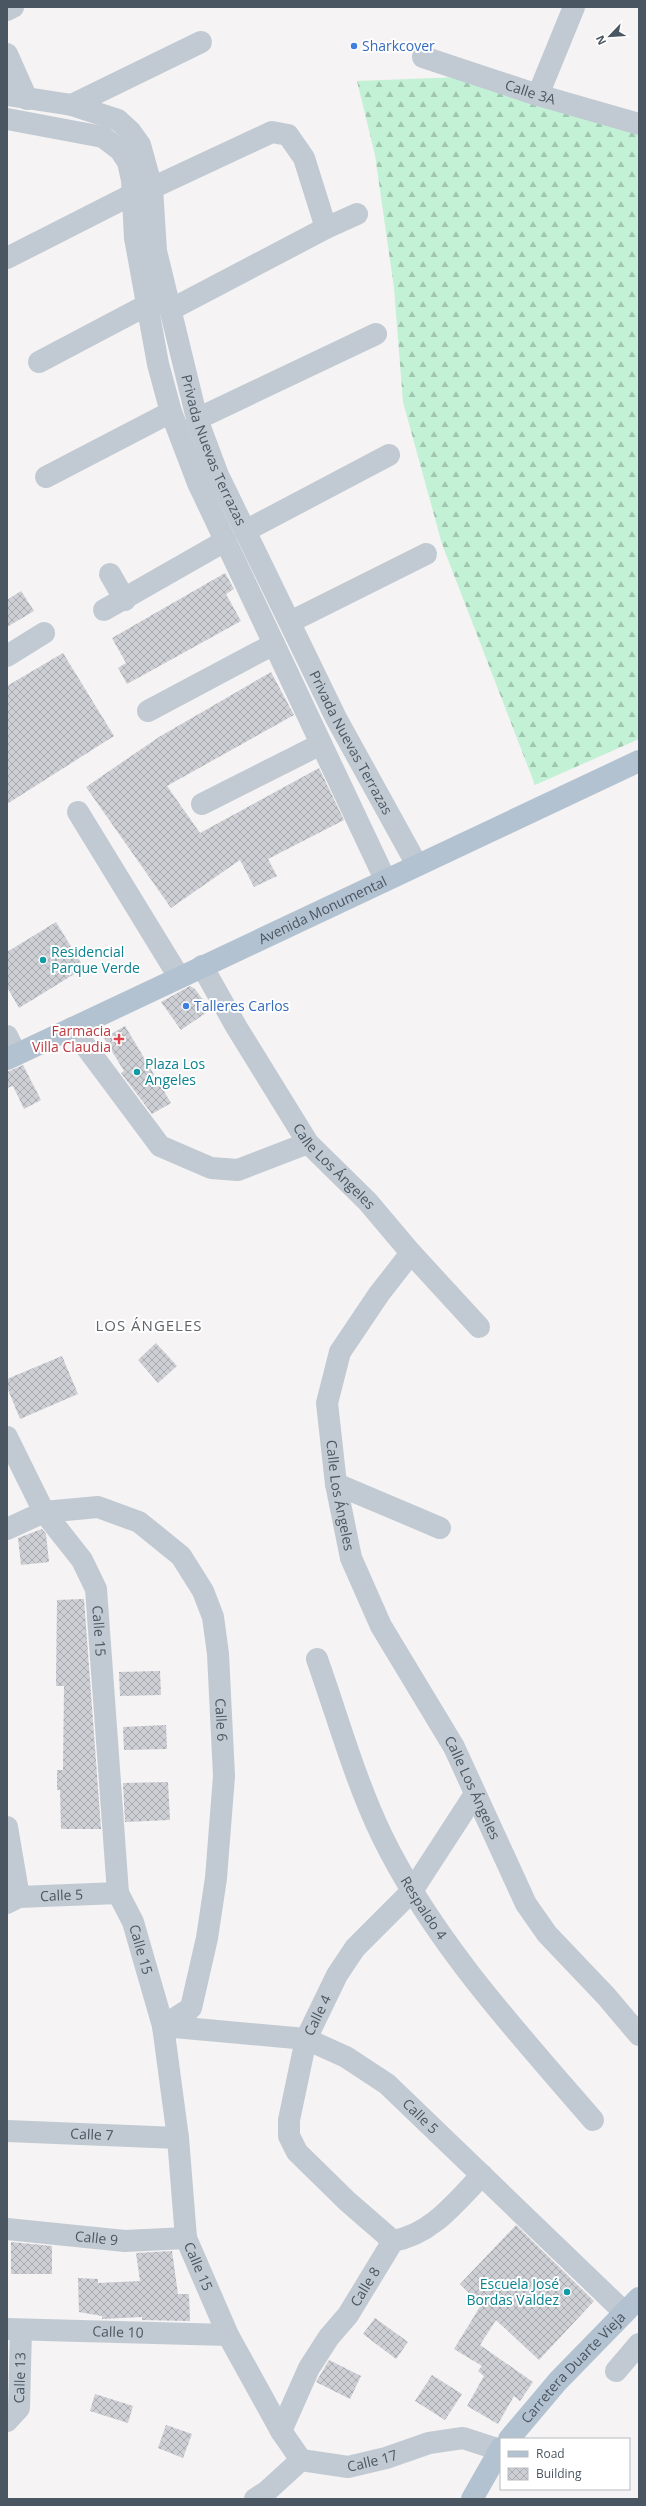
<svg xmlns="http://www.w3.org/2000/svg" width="646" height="2506" viewBox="0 0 646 2506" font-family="'Open Sans',sans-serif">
  <defs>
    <pattern id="forest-firs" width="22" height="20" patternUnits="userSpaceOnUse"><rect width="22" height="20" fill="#c3f1d5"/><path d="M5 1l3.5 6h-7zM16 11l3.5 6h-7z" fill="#a0c6b0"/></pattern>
    <pattern id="building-cross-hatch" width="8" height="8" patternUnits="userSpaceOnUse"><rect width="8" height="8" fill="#cdcfd5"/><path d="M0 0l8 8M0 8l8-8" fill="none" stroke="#a8abb0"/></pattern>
  </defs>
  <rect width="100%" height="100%" fill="#f5f3f3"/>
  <path fill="url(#forest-firs)" d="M461,77L639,132V739L535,785L442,544L403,402L394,288L375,155L357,81Z"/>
  <g fill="url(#building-cross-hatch)">
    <path d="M225,573L234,589L226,594L241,621L127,684L118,668L126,663L112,638Z"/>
    <path d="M21,591L34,611L7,627V600Z"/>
    <path d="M63,653L114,736L7,804V686Z"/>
    <path d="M271,672L294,715L167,786L200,833L319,768L344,820L268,859L277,876L254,887L240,860L171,908L86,787L159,737Z"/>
    <path d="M56,922L84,968L19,1008L7,987V952Z"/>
    <path d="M190,986L195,989L210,1010L181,1030L161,1002Z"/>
    <path d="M125,1026L171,1103L152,1114L121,1073L124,1071L104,1038Z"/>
    <path d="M23,1065L41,1100L24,1109L13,1086L7,1088V1072Z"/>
    <path d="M156,1343L177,1366L158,1383L138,1360Z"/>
    <path d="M62,1356L78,1394L20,1419L7,1387V1379Z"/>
    <path d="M42,1529L46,1534L49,1562L21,1565L18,1538Z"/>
    <path d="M84,1599L101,1829H61L60,1790H57V1770H63L64,1686H56L57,1600Z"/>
    <path d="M160,1671L161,1695L120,1696L119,1672Z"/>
    <path d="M166,1725L167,1749L124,1750L123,1727Z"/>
    <path d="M168,1782L170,1820L125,1822L123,1783Z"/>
    <path d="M516,2225L594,2301L539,2360L496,2320L480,2345L533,2382L520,2401L514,2396L498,2424L467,2406L484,2376L478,2371L482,2366L454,2349L481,2305L460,2284Z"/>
    <path d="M11,2242L52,2246V2274H11Z"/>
    <path d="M172,2251L178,2294H189L190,2321L142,2320V2317L102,2319V2316L79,2312L78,2278L98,2279V2283L140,2281L136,2253Z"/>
    <path d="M375,2318L408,2342L396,2359L363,2334Z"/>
    <path d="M329,2360L361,2376L350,2399L316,2382Z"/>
    <path d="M432,2375L462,2394L445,2420L415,2401Z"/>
    <path d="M95,2394L133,2406L128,2423L90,2411Z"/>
    <path d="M166,2425L192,2434L183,2458L158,2448Z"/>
  </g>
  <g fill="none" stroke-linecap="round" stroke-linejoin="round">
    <g stroke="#c1cad2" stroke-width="22">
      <path d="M7,10L13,7"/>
      <path d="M7,54L27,99"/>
      <path id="s1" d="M423,57L538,95L639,124"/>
      <path id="s2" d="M7,95L72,105L118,120L130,131L140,145L152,188L156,251L197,419L218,475L336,718L417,865"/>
      <path d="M538,95L574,7"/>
      <path d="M72,105L201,42"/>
      <path d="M7,119L103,137L120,150L128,162L132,180L135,238L158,364L171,412L198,483L385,879"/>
      <path d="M152,188L272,132L288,135L304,158L326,228"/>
      <path d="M7,258L133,194"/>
      <path d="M170,310L326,228L357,214"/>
      <path d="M39,362L147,305"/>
      <path d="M197,419L376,334"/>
      <path d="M46,477L171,412"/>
      <path d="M245,531L389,455"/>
      <path d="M110,574L125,600"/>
      <path d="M104,610L225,541"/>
      <path d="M290,622L426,554"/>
      <path d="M7,656L44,633"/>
      <path d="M148,711L274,644"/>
      <path d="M202,804L321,744"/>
      <path d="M78,812L179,977"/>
      <path id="s3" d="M202,966L237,1028L308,1143L368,1202L411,1253L379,1294L340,1352L327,1403L336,1484L351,1558L381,1626L454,1747L526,1904L547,1934L606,1996L639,2035"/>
      <path d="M72,1028L160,1146L211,1168L238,1170L308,1143"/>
      <path d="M7,1036L16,1054"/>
      <path d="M411,1253L479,1327"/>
      <path id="s4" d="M7,1437L44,1512L82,1560L96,1589L118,1893L133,1922L163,2026L178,2138L186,2238L228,2335L281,2431L301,2460"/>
      <path d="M336,1484L440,1528"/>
      <path id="s5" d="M7,1529L44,1512L98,1507L139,1522L181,1556L203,1591L213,1617L218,1654L224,1776L216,1878L207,1938L191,2008L163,2026"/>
      <path id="s6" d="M317,1659C338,1718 355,1780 382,1836C433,1941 517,2032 593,2120"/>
      <path d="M7,1827L19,1897"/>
      <path id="s7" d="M7,1903L19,1897L118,1893"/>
      <path id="s8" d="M163,2026L306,2039L346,2057L387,2084L624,2312"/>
      <path id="s9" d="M7,2131L178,2138"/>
      <path id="s10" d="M7,2229L125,2241L186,2238"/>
      <path id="s11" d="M393,2241L347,2201L297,2152L289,2136V2120L306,2039L337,1975L355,1948L412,1891L475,1794"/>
      <path id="s12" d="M7,2329L228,2335"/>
      <path d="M616,2371L639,2344"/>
      <path id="s13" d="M7,2421L19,2408L21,2330"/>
      <path id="s14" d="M281,2431L309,2368L329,2337L348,2315L393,2241C432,2234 455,2203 482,2175"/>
      <path id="s15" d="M255,2499L266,2492L301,2460L348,2467L386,2458L429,2443L463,2438L500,2450"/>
    </g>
    <g stroke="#b3c2d1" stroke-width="22">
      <path id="s16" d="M7,1059L639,761"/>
      <path id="s17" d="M509,2439L558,2381L639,2298"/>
      <path d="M472,2499L501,2448"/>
    </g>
  </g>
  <g fill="#3f7fe0" stroke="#fff" stroke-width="1.5">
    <circle cx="354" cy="46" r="4"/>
    <circle cx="186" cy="1006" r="4"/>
  </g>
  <g fill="#0f9aa8" stroke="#fff" stroke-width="1.5">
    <circle cx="43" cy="960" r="4"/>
    <circle cx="137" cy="1072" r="4"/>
    <circle cx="567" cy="2292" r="4"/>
  </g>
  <path fill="#e0444e" stroke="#fff" stroke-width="1.5" d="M117 1033h4v4h4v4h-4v4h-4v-4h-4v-4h4z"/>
  <g text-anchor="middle" stroke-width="4" stroke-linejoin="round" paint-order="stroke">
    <g font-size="14" fill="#366cbe" stroke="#fff" text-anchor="start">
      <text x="362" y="51">Sharkcover</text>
      <text x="194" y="1011">Talleres Carlos</text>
    </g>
    <g font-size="14" fill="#4a5661" stroke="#fff">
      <text dy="5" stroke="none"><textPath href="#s1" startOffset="113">Calle 3A</textPath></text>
      <text dy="5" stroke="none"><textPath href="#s2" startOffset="463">Privada Nuevas Terrazas</textPath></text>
      <text dy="5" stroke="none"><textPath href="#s2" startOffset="787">Privada Nuevas Terrazas</textPath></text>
      <text dy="5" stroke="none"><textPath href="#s16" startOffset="349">Avenida Monumental</textPath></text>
      <text dy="5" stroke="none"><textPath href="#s3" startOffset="241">Calle Los Ángeles</textPath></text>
      <text dy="5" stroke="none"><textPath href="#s3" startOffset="625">Calle Los Ángeles</textPath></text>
      <text dy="5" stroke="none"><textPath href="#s4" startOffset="219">Calle 15</textPath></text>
      <text dy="5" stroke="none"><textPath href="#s5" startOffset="365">Calle 6</textPath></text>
      <text dy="5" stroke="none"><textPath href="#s3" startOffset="949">Calle Los Ángeles</textPath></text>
      <text dy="5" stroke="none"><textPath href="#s7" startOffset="56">Calle 5</textPath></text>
      <text dy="5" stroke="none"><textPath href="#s6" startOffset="272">Respaldo 4</textPath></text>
      <text dy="5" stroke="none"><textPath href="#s4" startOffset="543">Calle 15</textPath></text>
      <text dy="5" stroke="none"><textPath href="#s11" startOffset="274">Calle 4</textPath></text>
      <text dy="5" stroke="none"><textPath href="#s8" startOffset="283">Calle 5</textPath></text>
      <text dy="5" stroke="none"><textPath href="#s9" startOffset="85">Calle 7</textPath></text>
      <text dy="5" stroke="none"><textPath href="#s10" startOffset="90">Calle 9</textPath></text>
      <text dy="5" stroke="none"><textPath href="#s4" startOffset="867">Calle 15</textPath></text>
      <text dy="5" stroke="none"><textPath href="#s14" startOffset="168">Calle 8</textPath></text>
      <text dy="5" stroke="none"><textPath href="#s12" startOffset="111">Calle 10</textPath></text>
      <text dy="5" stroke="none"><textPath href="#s17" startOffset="96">Carretera Duarte Vieja</textPath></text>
      <text dy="5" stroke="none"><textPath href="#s13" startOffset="48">Calle 13</textPath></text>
      <text dy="5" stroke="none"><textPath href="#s15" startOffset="133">Calle 17</textPath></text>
    </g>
    <g font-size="14" fill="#0d838f" stroke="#fff" text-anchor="start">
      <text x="51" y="957">Residencial<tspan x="51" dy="16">Parque Verde</tspan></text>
      <text x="145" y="1069">Plaza Los<tspan x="145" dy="16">Angeles</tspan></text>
      <text x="559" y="2289" text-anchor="end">Escuela José<tspan x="559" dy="16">Bordas Valdez</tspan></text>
    </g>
    <g font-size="14" fill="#be3a42" stroke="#fff" text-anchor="end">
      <text x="111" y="1036">Farmacia<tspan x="111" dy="16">Villa Claudia</tspan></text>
    </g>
    <g font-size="15" letter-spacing="1" fill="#5f6368" stroke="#fff">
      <text x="149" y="1331">LOS ÁNGELES</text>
    </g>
  </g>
  <rect width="646" height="2506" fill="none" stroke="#4a5661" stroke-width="16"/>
  <rect x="500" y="2438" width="130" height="52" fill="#ffffff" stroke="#b7bbc0"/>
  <rect x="508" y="2451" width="20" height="6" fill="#b3c2d1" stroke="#b7bbc0"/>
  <text x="536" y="2458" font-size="12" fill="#4a5661">Road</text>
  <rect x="508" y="2468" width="20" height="12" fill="url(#building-cross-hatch)" stroke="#b7bbc0"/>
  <text x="536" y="2478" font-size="12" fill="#4a5661">Building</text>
  <g transform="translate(610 36) rotate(245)" stroke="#ffffff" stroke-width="3" paint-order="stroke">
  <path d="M0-3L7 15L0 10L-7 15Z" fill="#4a5661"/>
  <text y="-6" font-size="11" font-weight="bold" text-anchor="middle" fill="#4a5661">N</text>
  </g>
</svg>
